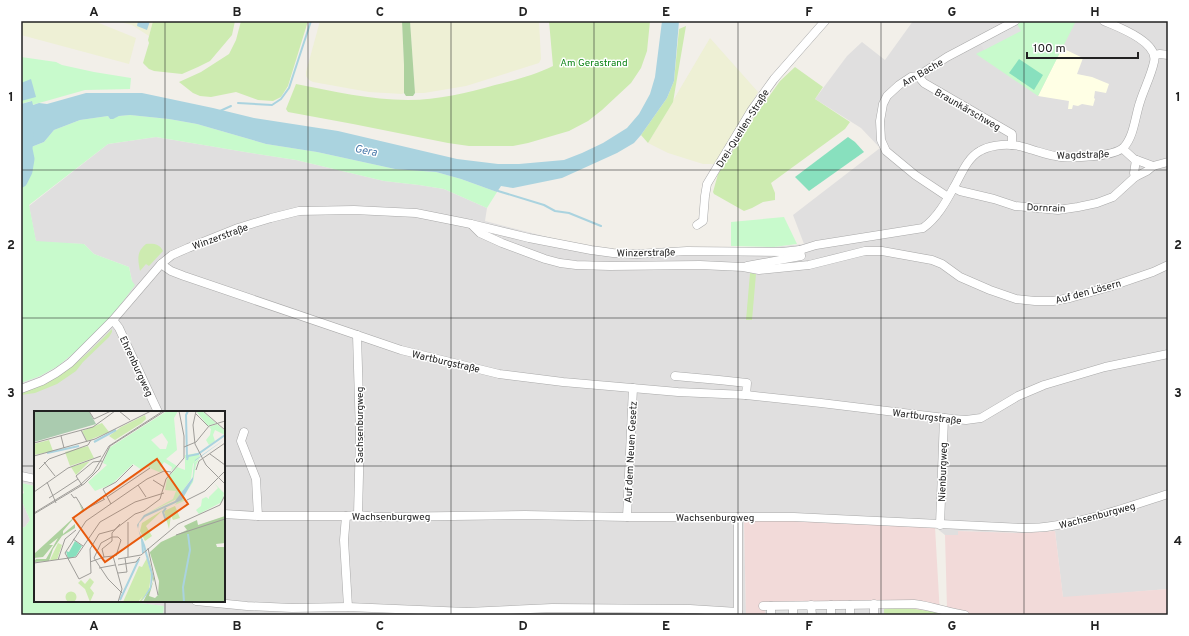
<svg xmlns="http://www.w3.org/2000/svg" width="1189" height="636" viewBox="0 0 1189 636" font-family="Overpass,sans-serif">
  <rect width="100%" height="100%" fill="#f2efe9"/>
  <g fill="#e0dfdf">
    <path d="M913,21H1168V589L1063,598L1055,531L1022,533L958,531V535H945L935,527L744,520L746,615H163L164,606L140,603H116L115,601H224V412H35V486L21,483V383L40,376L58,366L86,343L132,281L129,267L94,254L84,244L36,242L29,206L108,144L156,137L245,152L296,160L384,181L419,185L444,189L487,208L485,221L571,243L611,249L636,250L686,247H773L804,244L793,215L880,148L861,128L815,99L847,56L862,42L885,60Z"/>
    <path d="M21,499L30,520L25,527L21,528Z"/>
  </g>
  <g fill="#f2dad9">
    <path d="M744,520L796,521L935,527L940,615H746Z"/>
    <path d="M958,531L1022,533L1055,531L1063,597L1168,589V615H976L947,609L945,535H958Z"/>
  </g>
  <path fill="#ffffe5" d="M1062,48L1083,58L1077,74L1092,77L1109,84L1106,93L1095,91L1094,98L1095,99L1093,106L1082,104L1078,106L1073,105L1072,109H1068L1069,101L1038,96Z"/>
  <g fill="#eef0d5">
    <path d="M21,21H94L136,38L129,64L21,35Z"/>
    <path d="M116,21H153L149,36L132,25Z"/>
    <path d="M320,21H402L404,65V93L402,94L369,92L313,82L309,80L306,76V72Z"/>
    <path d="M410,21H539L541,59L539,63L466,86L424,93H415Z"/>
    <path d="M710,38L758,92L728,142L723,153L714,164H703L668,153L648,143Z"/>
  </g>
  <g fill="#cdebb0">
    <path d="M153,21H235L232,35L210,61L198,67L182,74L154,71L149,69L143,63L149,43L148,40Z"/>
    <path d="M241,21H308L288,86L281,97L273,101L258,100L236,92L211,97L200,96L193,93L179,82L201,72L229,54L236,40Z"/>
    <path d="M549,21H650L647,51L641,68L631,83L602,110L588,121L569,131L528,143L513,146H469L448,143L353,124L288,112L286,109L296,84C333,91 370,100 408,100C438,100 467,93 495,85C515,80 535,75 553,66Z"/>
    <path d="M686,26L673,102L648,143L641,135L667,98L674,81L679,29Z"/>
    <path d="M795,67L823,87L815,99L850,122L845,129L771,183L775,193V200L763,202L752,208L744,211L714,194L713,192L718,174L755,116L780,81Z"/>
    <path d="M146,244C153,243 160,244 163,251L149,266L146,264L140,271C138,260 136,252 146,244Z"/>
    <path d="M750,273L756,274L752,320H746Z"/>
    <path d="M112,329V332L109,337L83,362L76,371L57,384L35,393L21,395V393C31,389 41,386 50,381C74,368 93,348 112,329Z"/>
    <path d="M884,606C903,607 922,610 941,613V615H884Z"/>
  </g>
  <path fill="#add19e" d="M402,21H410L415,93L413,96H406L404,93V65Z"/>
  <g fill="#c8facc">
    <path d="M1020,21H1076L1038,96L976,54L1020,31L1017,24Z"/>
    <path d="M21,57L56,62L62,65L94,72L131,78L130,89L85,90L32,105L31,101L21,104Z"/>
    <path d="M130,115L169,119L197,124L266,144L317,152L395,169L436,172L461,179L497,192L487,208L444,189L419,185L384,181L296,160L245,152L156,137L108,144L29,205L36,241L84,244L94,254L129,267L132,281L135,285L113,315L86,343L58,366L40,376L21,383V151L44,142L54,130L80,120L108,116L110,119L119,116Z"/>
    <path d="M784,217L797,244L774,247L731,246V222Z"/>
    <path d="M21,483L35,486V601H115L116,603H140L164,606L163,615H21V528L25,527L30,520L21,499V495L24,493Z"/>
  </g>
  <g fill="#88e0be">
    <path d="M1019,59L1043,75L1034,90L1009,73Z"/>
    <path d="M848,137L855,142L864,152L809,191L795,177Z"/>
  </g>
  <g fill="#e2e2e2">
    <path d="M1015,21L1021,31L984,50L978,40Z"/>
    <rect x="765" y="602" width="119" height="13"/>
  </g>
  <g fill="#aad3df">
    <path d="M138,21H150L147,30L137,26Z"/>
    <path d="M662,21H679L674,81L667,98L641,135L634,143L617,153L562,178L513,188L501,186L497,192L461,179L436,172L395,169L317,152L266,144L197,124L169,119L130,115L119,116L113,119H110L108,116L80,120L54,130L44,142L21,151V104L32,101L33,105L39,103L47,104L86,93H142L213,108L254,118L338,131L457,159L498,164H519L564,160L582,153L603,143L627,128L639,114L650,94L655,77Z"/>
    <path d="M31,79L36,97L21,101V83Z"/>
    <path d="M32,154C36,167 30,176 21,185V175L26,167V156Z"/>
  </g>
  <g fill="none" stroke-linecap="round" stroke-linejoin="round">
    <g stroke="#aad3df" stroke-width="2">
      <path d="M238,103L272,105L281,99L289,88L311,21"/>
      <path d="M220,111L231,106"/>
      <path d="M498,191L544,205L555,211L569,213L601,226"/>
    </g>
    <path stroke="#aad3df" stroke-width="13" d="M21,181L26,171L28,159L26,149L27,131"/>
    <g stroke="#a9a9a9" stroke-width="9">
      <g id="minor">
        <path d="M1155,55L1160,54L1168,55"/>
        <path d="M918,76L924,83L1012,134V145"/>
        <path d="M1123,149L1134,159L1153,166"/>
        <path d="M1135,177L1134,173L1136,160"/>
        <path d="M954,188L960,191L994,199L1015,206L1058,210L1078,207L1097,203L1113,197L1135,177L1147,171L1153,166L1168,162"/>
        <path d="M948,197L915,175L886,151L881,140L880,121L883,104L887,96L899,85L911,77L918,76L947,57L1015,21"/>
        <path d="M471,224L480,233L502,243L545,259L560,263L576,265L610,266L700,265L743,267L759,270L809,265L865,251H882L932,260L942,264L960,277L990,290L1016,299L1035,301H1053L1070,298L1109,287L1153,272L1168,265"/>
        <path d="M697,225L703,221L705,196L707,184L751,111L774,79L825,21"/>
        <path d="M161,264L171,271L184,276L401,350L499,374L563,382L678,392L746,395L821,403L953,419L966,420L981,418L1018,396L1044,385L1105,367L1168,354"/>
        <path d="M747,266L801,256L800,250"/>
        <path d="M113,320L119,328L158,412"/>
        <path d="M357,335L360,434L358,515"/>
        <path d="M675,376L719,380L747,383L746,395"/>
        <path d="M21,389L42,381L56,373L70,363L113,320L161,264L172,255L188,248L238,228L271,218L299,211L354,210L416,213L471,224L529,238L591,250L613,253L637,254L687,251L782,252L800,250L816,245L923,228C937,218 946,202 954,187C961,175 967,158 980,151C988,146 1003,144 1012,145C1019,145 1026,148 1033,150C1040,152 1048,155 1056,156C1070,159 1114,157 1124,147C1134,136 1135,117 1140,102C1144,89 1151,76 1154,62C1159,42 1118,27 1104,21"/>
        <path d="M244,432L241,441L256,479L258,516"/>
        <path d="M21,476L35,479"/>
        <path d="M224,514L258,516H346L358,515L377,517L525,515L627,517H794L1022,528C1032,528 1042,528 1052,526C1091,520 1131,506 1168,494"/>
        <path d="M346,516L344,540L348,607"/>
        <path d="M627,517L633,388"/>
        <path d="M738,517V615"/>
        <path d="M940,525L944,418"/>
        <path d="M196,601L247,606L292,608L348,607L467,612L552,608L690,609L738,612"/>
        <path d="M874,604V615"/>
        <path d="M811,605L812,615"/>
        <path d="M831,605V615"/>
        <path d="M850,605V615"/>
        <path d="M763,606L914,604C931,606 948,612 965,615"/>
        <path d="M771,606V615"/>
        <path d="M793,606V615"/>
      </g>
    </g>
    <use href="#minor" stroke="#fff" stroke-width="8"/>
  </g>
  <path fill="none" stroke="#222" stroke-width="1" stroke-opacity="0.55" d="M165,21V412M308,21V615M451,21V615M594,21V615M738,21V615M881,21V615M1024,21V615M21,170H1168M21,318H1168M21,466H35M224,466H1168M165,601V615"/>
  <g text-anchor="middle" stroke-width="3" stroke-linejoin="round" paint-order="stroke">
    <g font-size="10" fill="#0c8416" stroke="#fff">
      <text x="594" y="66">Am Gerastrand</text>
    </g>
    <g font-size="10" fill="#222" stroke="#fff">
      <text transform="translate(922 72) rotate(-30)" y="4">Am Bache</text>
      <text transform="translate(968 109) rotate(30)" y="4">Braunkärschweg</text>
      <text transform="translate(742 128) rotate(-58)" y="4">Drei-Quellen-Straße</text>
      <text transform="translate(1083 154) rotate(-2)" y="4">Wagdstraße</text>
      <text transform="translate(1046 207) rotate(2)" y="4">Dornrain</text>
      <text transform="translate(220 236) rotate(-20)" y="4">Winzerstraße</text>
      <text transform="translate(646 252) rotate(-1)" y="4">Winzerstraße</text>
      <text transform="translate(1088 291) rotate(-15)" y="4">Auf den Lösern</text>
      <text transform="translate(446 361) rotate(13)" y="4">Wartburgstraße</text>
      <text transform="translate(137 366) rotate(65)" y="4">Ehrenburgweg</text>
      <text transform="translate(927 416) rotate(7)" y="4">Wartburgstraße</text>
      <text transform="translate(359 425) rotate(-90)" y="4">Sachsenburgweg</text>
      <text transform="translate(630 452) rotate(-87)" y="4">Auf dem Neuen Gesetz</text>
      <text transform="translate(942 472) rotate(-88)" y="4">Nienburgweg</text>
      <text transform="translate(1097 515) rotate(-15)" y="4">Wachsenburgweg</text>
      <text x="391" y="520">Wachsenburgweg</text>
      <text x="715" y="521">Wachsenburgweg</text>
    </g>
    <g font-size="11" font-style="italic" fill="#4a7aab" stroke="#fff">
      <text transform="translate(366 150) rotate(11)" y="4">Gera</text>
    </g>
  </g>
  <g transform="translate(34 411)">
    <rect width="191" height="191" fill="#f2efe9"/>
    <path d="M111,4L112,8L108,12L81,29L75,25L87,16ZM68,12L75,21L53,30L48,20ZM15,29L19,40L0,44V33ZM54,35L60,47L36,55L31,41ZM56,50L42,64L37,56ZM141,95L146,107L139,109L137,105L135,118L130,100ZM129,99L112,115L118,125L111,130L106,120L108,112ZM24,132L28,134L23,149H16ZM113,147L117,163L115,179L107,191H105L109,185L104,191H89L105,155L108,156ZM56,167L60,171L56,177L60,182L56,191L51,178L44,172L47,169L51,173ZM31.5 186a5.5 5.5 0 1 1 11 0a5.5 5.5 0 1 1-11 0Z" fill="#cdebb0"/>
    <path d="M45,92L50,100L40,107L29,120V123L41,113V117L28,125L19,138L15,150L0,151L2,148H12L24,127L15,134H19L9,146L0,147V143L48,99ZM191,105V132L182,133L183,136H191V191H109L119,171L114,145L116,141L127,131L153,119L150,115L163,109L164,114ZM116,142L125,170L124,184L121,187L115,185L120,168L114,144Z" fill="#add19e" fill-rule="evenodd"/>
    <path d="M0,0H55L62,13L0,31Z" fill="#aacbaf"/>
    <path d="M133,0H144L140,7L143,39L132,48L143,55L137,60L138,56L130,51L126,57L129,60L125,61L111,55L108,59L99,53L78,73L61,80L54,71L73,54L69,52L75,37ZM128,22L134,31L132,38H126L117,29ZM162,0H168L182,12L174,15ZM183,13L191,20V24L181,19L179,24L181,30L175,34L172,29L176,24L177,18L175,16ZM164,42L166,45L159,53L157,68L143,88L110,104L139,88L142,80L131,79L133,68L143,56L151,59V44ZM166,46L162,54L159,71L150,85L152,89L141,94L158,70L160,52ZM180,72L190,82L188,91L165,103L162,99L167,95L168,88L172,86L175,88V86L184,77Z" fill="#c8facc" fill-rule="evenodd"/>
    <path d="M41,130L48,135L42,145L34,148L32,140L35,141Z" fill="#88e0be"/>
    <path d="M191,28L161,50L159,69L148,89L111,106L105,112L104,118L111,134L119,164L117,178L107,191L116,176L117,163L103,114L110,104L141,90L159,66L161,49Z" fill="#aad3df"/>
    <path fill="none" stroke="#aad3df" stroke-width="2" d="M60,31L82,19M13,42L45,35M153,47L152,4L154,0M153,49L154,45L164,43L191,24M132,97L129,101L132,110M108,128L109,142M86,189L105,148M150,191L149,176L156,139L154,123"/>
    <path fill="none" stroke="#9f9d99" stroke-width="1" d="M55,0L60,8L77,0M85,0L96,9M162,0L159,14L161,33L172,54L191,73M169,0L191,19M161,2L174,15M47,19L53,31M27,25L30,37M0,32L59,16L81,0M150,36L162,31L175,15L191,10M176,43L191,54M0,45L61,28L117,0M10,51L21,65M5,58L15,48L54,34L57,29M162,59L165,50L191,32M119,69L130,76M13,71L22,92M48,74L42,65L59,51L68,50M104,74L112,86M0,81L34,57L67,45M37,83L40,87L42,86L50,99L71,88M73,86L116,57M15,87L44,68M153,89L171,80L191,60M63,93L61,91L68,86L70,88M77,93L69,78L82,71L99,54M110,100L101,103L80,119L65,123L56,138L57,162L45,168L31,142L52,110L113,68L130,60L137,61M110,100L126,88L132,68L150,47V25L145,0M0,102L46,74L59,62L75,35L129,0M0,103L50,73L65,58L76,35L131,0M94,111V146M142,124L191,108M78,126L67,132L60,147L74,168L88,182M78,126H84L87,129L82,145M39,128L49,135M114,137L124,184M79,145L70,146L68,138L78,130V122L86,113M79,145L88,178L84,191M84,148L107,144L144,113L186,94L191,84M24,149L31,128L42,119M56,151L70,146M0,152L42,146L66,111L101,91L130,82M84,154L102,151L106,146M65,157L81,154M84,162L93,161L91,147"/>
    <path fill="#e8590c" fill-opacity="0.15" stroke="#e8590c" stroke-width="2" d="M123,48L154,93L71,151L39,107Z"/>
    <rect width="191" height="191" fill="none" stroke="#222" stroke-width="2"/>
  </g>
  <rect width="1189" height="636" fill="none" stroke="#ffffff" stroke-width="44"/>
  <path d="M1027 52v6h111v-6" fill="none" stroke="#222222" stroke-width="2"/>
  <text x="1033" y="52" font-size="12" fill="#222222" stroke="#ffffff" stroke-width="3" paint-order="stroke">100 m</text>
  <rect x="22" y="22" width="1145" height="592" fill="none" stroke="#222" stroke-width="1.5"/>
  <g font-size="13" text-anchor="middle" font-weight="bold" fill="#222">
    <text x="94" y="16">A</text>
    <text x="237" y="16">B</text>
    <text x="380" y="16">C</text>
    <text x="523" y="16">D</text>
    <text x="666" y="16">E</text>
    <text x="809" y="16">F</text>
    <text x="952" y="16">G</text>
    <text x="1095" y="16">H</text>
    <text x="11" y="101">1</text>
    <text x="1178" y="101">1</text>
    <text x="11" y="249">2</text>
    <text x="1178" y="249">2</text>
    <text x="11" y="397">3</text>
    <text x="1178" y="397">3</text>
    <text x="11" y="545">4</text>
    <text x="1178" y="545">4</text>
    <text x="94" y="630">A</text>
    <text x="237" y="630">B</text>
    <text x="380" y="630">C</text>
    <text x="523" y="630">D</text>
    <text x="666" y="630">E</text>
    <text x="809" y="630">F</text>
    <text x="952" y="630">G</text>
    <text x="1095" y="630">H</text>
  </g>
</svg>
